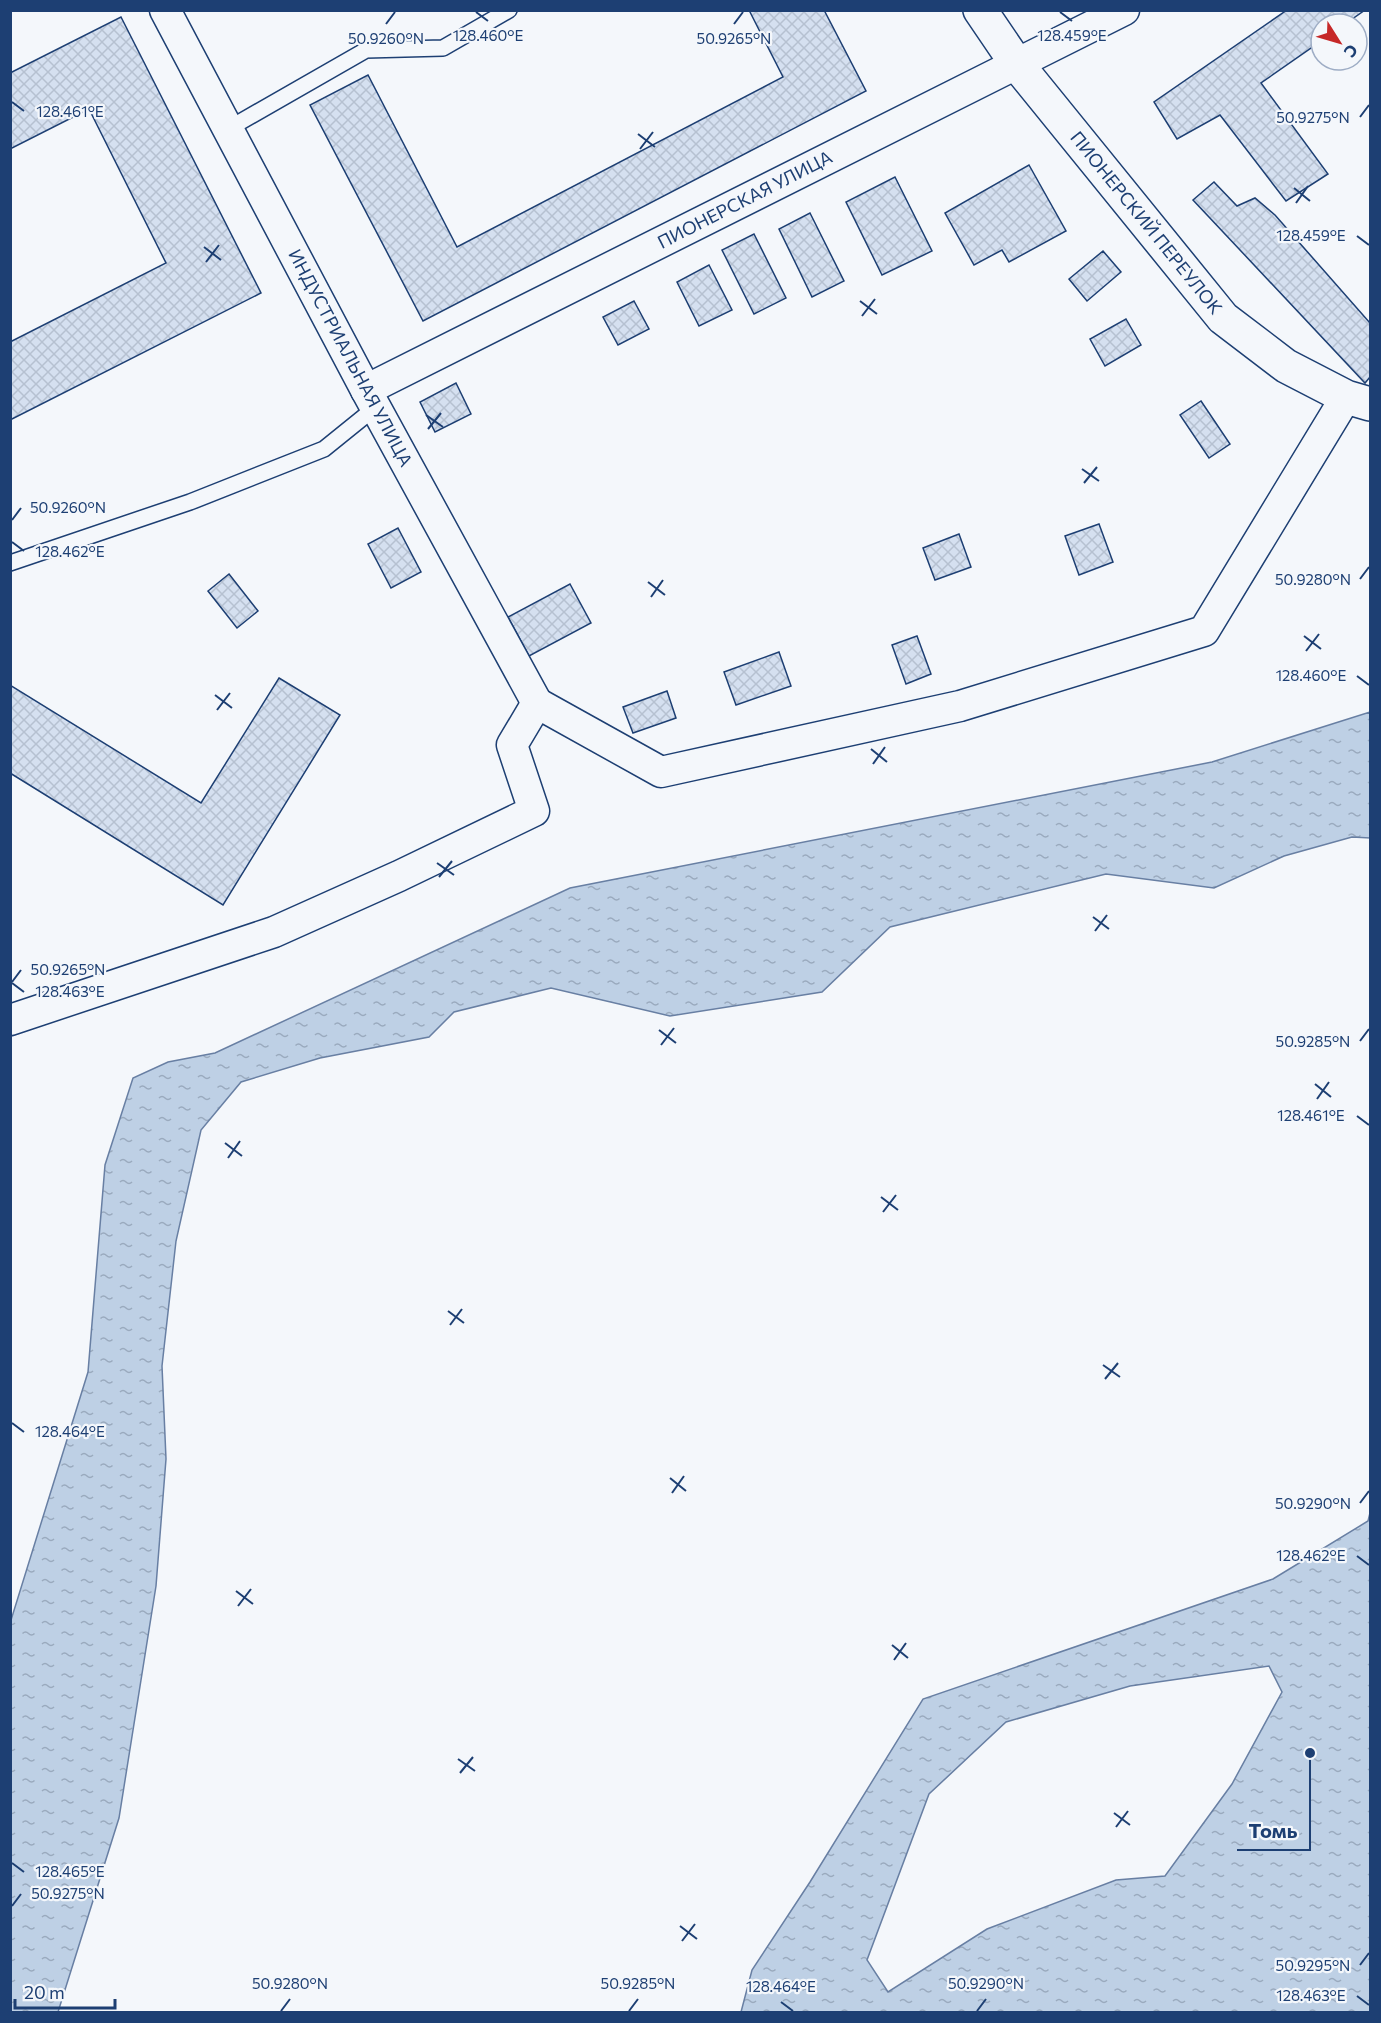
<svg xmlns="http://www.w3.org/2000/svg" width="1381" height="2023" viewBox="0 0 1381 2023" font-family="Commissioner,sans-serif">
  <defs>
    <pattern id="water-ripples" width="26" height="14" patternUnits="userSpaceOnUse" patternTransform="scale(1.5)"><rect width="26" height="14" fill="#bed0e5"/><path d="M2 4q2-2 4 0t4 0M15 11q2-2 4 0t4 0" fill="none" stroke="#9aaabe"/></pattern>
    <pattern id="building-cross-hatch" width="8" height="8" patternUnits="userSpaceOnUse" patternTransform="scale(1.5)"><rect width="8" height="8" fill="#d5e0f0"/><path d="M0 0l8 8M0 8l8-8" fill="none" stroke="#b6c1d1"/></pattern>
  </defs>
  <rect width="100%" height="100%" fill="#f4f7fb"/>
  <g fill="url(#water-ripples)" stroke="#687fa3" stroke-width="1.5" fill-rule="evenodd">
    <path d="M1370,712V838L1352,837L1284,856L1214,888L1106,874L890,927L822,992L670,1016L551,988L454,1012L429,1037L320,1058L241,1082L201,1130L176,1241L162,1366L166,1459L156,1586L119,1818L58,2012H11V1620L88,1372L105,1165L133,1078L168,1062L215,1053L570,888L1212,762Z"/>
    <path d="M1370,1513V2012H741L752,1970L810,1882L923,1699L1273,1579L1368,1521ZM1269,1666L1282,1692L1232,1784L1165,1876L1116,1880L987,1929L888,1992L867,1960L929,1794L1006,1722L1130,1686Z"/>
  </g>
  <g fill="url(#building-cross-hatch)" stroke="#1d3f73" stroke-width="1.5">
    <path d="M749,10H824L866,91L423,321L310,105L368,75L457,247L783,77Z"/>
    <path d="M1287,10H1365L1345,24H1321V41L1261,83L1328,174L1286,201L1220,115L1177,139L1154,102Z"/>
    <path d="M121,17L261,293L10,420V342L166,263L89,109L10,149V73Z"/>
    <path d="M1029,165L1066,231L1009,262L1002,250L974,265L945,213Z"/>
    <path d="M895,177L932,251L882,275L846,202Z"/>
    <path d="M1214,182L1237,206L1255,198L1275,215L1370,323V377L1365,383L1193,200Z"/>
    <path d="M810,213L844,281L812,297L779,229Z"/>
    <path d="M754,234L786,298L754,314L722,250Z"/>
    <path d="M1103,251L1121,272L1087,301L1069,279Z"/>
    <path d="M709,265L732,310L699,326L677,282Z"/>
    <path d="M634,301L649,329L618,345L603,317Z"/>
    <path d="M1126,319L1141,345L1105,366L1090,339Z"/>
    <path d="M456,383L471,414L435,432L420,402Z"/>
    <path d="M1201,401L1230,444L1209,458L1180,415Z"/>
    <path d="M1099,524L1113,562L1079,575L1065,536Z"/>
    <path d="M398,528L421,572L391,588L368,544Z"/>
    <path d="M959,534L971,567L935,580L923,548Z"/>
    <path d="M229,574L258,611L237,628L208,591Z"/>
    <path d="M570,584L591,623L529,656L508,617Z"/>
    <path d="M917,636L931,674L906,684L892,645Z"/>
    <path d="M779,652L791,686L736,705L724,672Z"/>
    <path d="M279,678L340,715L223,905L10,773V685L201,803Z"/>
    <path d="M667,691L676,718L633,733L623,707Z"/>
  </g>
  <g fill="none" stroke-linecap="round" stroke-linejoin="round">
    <g stroke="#1d3f73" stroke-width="18">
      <g id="service">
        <path d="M228,129L366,50L443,48L509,10"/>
        <path d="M10,563L190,502L324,449L376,407"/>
      </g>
    </g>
    <g stroke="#1d3f73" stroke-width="33">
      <g id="minor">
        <path d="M165,10L366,390L537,703"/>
        <path d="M366,390L1124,10"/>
        <path d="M10,1020L274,932L399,876L534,811L512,745L537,703L661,772L960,706L1204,631L1346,397"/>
      </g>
    </g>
    <g stroke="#1d3f73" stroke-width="36">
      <path id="secondary" d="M980,10L1016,63L1223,318L1286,366L1346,397L1370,404"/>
    </g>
    <use href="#service" stroke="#f4f7fb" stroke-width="15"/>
    <use href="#minor" stroke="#f4f7fb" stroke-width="30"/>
    <use href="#secondary" stroke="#f4f7fb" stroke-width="33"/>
  </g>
  <path fill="none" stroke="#1d3f73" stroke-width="2" d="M476,12L488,21M1060,12L1072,21M386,24L395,12M734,24L743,12M12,102L24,111M1360,117L1369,105M638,134L655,147M640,149L653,132M1294,188L1310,201M1296,203L1308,186M1357,236L1369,245M204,247L221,260M206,262L219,245M860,301L877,314M862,316L875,299M426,415L443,427M428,429L441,413M1082,469L1099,481M1084,483L1097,467M12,520L21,508M12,542L24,551M1360,579L1369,567M648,582L665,595M651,597L663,580M1304,636L1321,649M1306,651L1319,634M1357,676L1369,685M215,695L232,708M217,710L230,693M871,749L887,762M873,764L885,747M437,863L454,875M439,877L452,861M1093,917L1109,929M1095,931L1107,915M12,982L21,970M12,983L24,992M659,1030L676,1043M1360,1041L1369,1029M661,1045L674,1028M1315,1084L1331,1097M1317,1099L1329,1082M1357,1116L1369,1125M225,1143L242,1156M228,1158L240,1141M881,1197L898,1210M883,1212L896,1195M448,1311L464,1323M450,1325L462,1309M1103,1365L1120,1377M1105,1379L1118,1363M12,1423L24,1432M670,1478L686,1491M672,1493L684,1476M1360,1503L1369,1491M1357,1556L1369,1565M236,1591L253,1604M238,1606L251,1589M892,1645L908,1658M894,1660L906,1643M458,1759L475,1771M460,1773L473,1757M1114,1813L1130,1825M1116,1827L1128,1811M12,1863L24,1872M12,1906L21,1894M680,1926L697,1939M682,1941L695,1924M1360,1965L1369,1953M1357,1996L1369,2005M781,2002L793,2011M281,2011L290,1999M629,2011L638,1999M977,2011L986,1999"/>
  <g text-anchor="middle" stroke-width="4.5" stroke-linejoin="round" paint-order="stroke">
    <g font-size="18" fill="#1d3f73" stroke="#f4f7fb">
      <text transform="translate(745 200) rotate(-27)" y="6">ПИОНЕРСКАЯ УЛИЦА</text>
      <text transform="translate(1146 223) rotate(51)" y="6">ПИОНЕРСКИЙ ПЕРЕУЛОК</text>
      <text transform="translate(350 358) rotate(62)" y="6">ИНДУСТРИАЛЬНАЯ УЛИЦА</text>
    </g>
  </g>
  <g font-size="15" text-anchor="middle" fill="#1d3f73" stroke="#f4f7fb" stroke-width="4.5" stroke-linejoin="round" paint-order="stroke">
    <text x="1072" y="41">128.459°E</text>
    <text x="488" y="41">128.460°E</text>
    <text x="386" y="44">50.9260°N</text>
    <text x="734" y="44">50.9265°N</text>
    <text x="70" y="117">128.461°E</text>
    <text x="1313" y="123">50.9275°N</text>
    <text x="1311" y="241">128.459°E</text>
    <text x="68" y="513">50.9260°N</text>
    <text x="70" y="557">128.462°E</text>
    <text x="1313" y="585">50.9280°N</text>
    <text x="1311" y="681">128.460°E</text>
    <text x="68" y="975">50.9265°N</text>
    <text x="70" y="997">128.463°E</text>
    <text x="1313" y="1047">50.9285°N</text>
    <text x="1311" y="1121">128.461°E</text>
    <text x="70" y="1437">128.464°E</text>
    <text x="1313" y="1509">50.9290°N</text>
    <text x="1311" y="1561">128.462°E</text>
    <text x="70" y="1877">128.465°E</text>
    <text x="68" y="1899">50.9275°N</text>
    <text x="1313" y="1971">50.9295°N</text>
    <text x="290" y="1989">50.9280°N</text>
    <text x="638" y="1989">50.9285°N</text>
    <text x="986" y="1989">50.9290°N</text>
    <text x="781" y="1992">128.464°E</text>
    <text x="1311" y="2001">128.463°E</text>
  </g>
  <path fill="none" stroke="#1d3f73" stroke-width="2" d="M1310 1753L1310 1850H1237"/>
  <circle fill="#1d3f73" stroke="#f4f7fb" stroke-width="2" cx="1310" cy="1753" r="6"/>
  <g font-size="20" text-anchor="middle" font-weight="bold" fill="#1d3f73" stroke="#f4f7fb" stroke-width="4.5" stroke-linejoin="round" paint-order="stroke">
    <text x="1273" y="1838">Томь</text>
  </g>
  <rect width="1381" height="2023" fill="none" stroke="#1d3f73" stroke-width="24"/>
  <g transform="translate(1339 42) rotate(127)"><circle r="28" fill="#f4f7fb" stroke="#9eadc5" stroke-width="1.5"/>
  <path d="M0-4.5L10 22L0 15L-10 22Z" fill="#c62828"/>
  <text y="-9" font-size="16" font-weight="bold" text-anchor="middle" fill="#1d3f73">С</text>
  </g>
  <path d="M15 1999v9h100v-9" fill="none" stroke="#1d3f73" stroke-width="3"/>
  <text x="24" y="1999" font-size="18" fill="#1d3f73" stroke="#f4f7fb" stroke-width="4.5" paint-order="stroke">20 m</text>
</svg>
